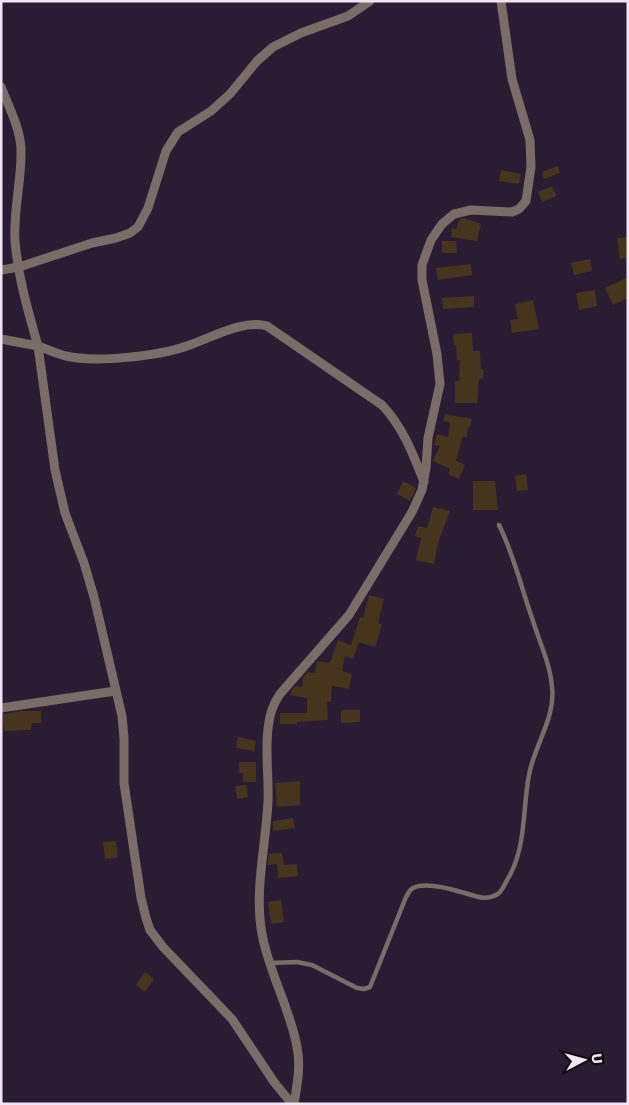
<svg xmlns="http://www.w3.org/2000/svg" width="629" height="1105" viewBox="0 0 629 1105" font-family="'Golos Text',sans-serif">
  <rect width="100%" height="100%" fill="#2a1c32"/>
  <g fill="#47341d">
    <path d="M558,166L560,173L544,179L542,172Z"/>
    <path d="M501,170L521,174L519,184L499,181Z"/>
    <path d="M552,186L556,196L542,202L538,192Z"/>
    <path d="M465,218L481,224L477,241L451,237L452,228L456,229L460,219Z"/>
    <path d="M628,237V258L620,259L617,238Z"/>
    <path d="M442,241H456L457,253H442Z"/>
    <path d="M590,259L592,271L574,275L571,263Z"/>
    <path d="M471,264L472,275L438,280L436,268Z"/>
    <path d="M628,277V298L613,305L605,288Z"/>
    <path d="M595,290L597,306L579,310L576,293Z"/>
    <path d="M474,296V307L443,309L442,298Z"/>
    <path d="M533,300L539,329L512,333L510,320L518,319L515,304Z"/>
    <path d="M472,333L473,351H480L481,369H484L483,379H479L477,403H455V381H459L460,360L457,361L456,345H454L453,334Z"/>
    <path d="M445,414L472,419L470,427L468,426L467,437L463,436L456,461L465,465L459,479L448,474L450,469L433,461L440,446L434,445L437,434L448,437L450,423L443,421Z"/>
    <path d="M526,474L528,490L517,491L515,476Z"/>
    <path d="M403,481L416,488L410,501L397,494Z"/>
    <path d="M473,481H495L498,510H473Z"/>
    <path d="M433,507L450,511L438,543L434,564L416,560L421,538L415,536L418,526L427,528Z"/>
    <path d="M369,595L384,599L378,623L382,624L379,634L375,647L359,642L353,659L345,656L342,671L352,674L349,689L332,686L331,702H327L328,720L297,722V724H280V713H307V698L290,695L291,691L295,686L302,687L303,678L307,672L315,673L317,661L330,663L338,640L351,645L360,617L363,618Z"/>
    <path d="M341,710H360V722L341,723Z"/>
    <path d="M21,711H41V723H32L31,730L4,731L3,714Z"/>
    <path d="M238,737L256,741L254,751L236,748Z"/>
    <path d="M239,762H256V782H243V773H239Z"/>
    <path d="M300,781V805L277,807L275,783Z"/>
    <path d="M246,785L248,797L237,799L235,786Z"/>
    <path d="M293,818L295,828L273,831V821Z"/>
    <path d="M116,841L118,857L105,859L103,842Z"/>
    <path d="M282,853L284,865L297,864L298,876L278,878L277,864L268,865L269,854Z"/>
    <path d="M281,900L284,922L271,924L268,902Z"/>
    <path d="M145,972L154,979L145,992L136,985Z"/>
  </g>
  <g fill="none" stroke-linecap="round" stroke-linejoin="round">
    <path stroke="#7a6c66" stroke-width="4.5" d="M270,963L297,962L312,965L357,988L364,989L370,987L406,897C408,894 409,890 413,888C425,882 448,888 461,892C474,895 484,902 498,894C501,892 504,886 506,882C527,849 522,811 529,775C534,746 556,717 552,687C550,663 539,641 532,618C521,587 514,555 499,525"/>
    <g stroke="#7a6c66" stroke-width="9">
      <path d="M1,87C9,107 20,128 21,149C22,180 13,210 15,241C18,277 28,311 38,346C47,349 57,354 66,356C95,363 159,356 187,346C211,338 243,319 267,326L382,405C403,427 413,454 424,482"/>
      <path d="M1,270L19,267L92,243L116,238L130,233L138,227L148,208L166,151L178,132L211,111L230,94L257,61L273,47L301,33L348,16L370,1"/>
      <path d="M1,339L38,346L55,470L65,513L84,563L94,597L122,716L124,738V783L141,898L146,918L150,930L163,947L232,1019L274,1082L292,1104"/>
      <path d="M1,708L115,691"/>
      <path d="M294,1104C297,1085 301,1066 297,1047C290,1008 269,973 262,934C254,891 266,845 268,801C269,777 265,753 268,729C269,716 273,704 280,694L349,615L412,512L422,490L426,468L428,438L440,384L437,354L422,280V265L431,240L442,224L454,214L471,210L512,212L519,209L526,201L531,167L530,140L512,79L501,1"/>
    </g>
  </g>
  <rect width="629" height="1105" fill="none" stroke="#efe5f4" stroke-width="5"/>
  <g transform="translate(584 1060) rotate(84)" stroke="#0f0912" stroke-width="4" paint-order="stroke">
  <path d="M0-4L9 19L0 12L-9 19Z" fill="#efe5f4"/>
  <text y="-8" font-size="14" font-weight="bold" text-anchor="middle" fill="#efe5f4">U</text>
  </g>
</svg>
